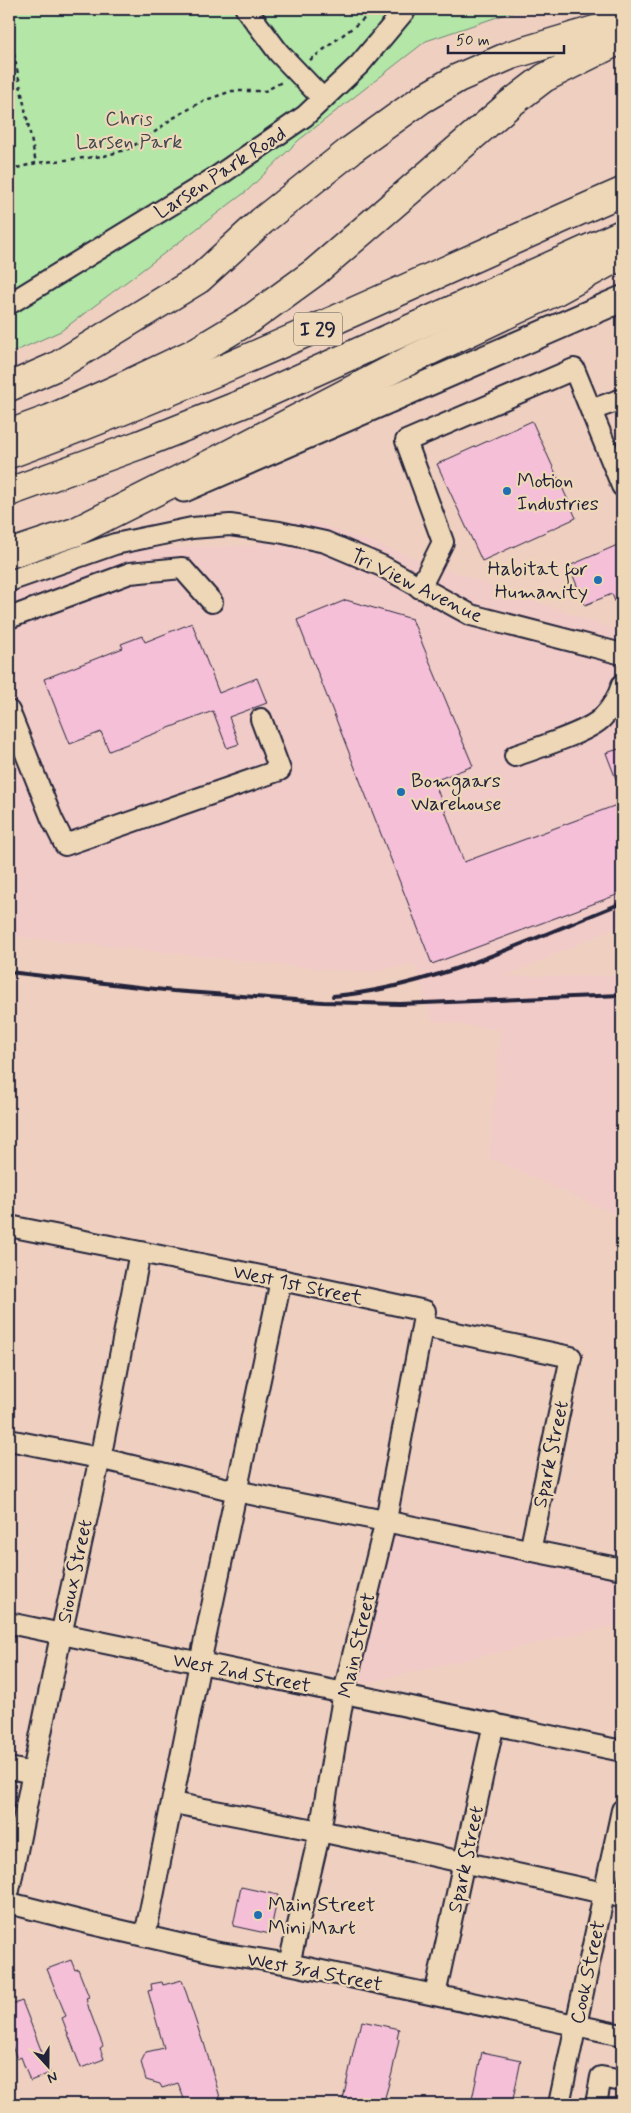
<svg xmlns="http://www.w3.org/2000/svg" width="631" height="2113" viewBox="0 0 631 2113" font-family="Mynerve,sans-serif">
  <rect width="100%" height="100%" fill="#efd0c0"/>
  <filter id="ink" filterUnits="userSpaceOnUse"><feTurbulence type="fractalNoise" baseFrequency=".02" numOctaves="2"/><feDisplacementMap in="SourceGraphic" scale="10" xChannelSelector="R" yChannelSelector="G"/><feConvolveMatrix kernelMatrix="1 2 1 2 8 2 1 2 1" color-interpolation-filters="sRGB"/></filter>
  <g filter="url(#ink)">
    <g fill="#f1cbc7">
      <path d="M285,521L318,523L622,632V925L507,976H622V1218L489,1158L500,1030L432,1021L414,964L374,972L329,970L9,936V590L137,548L253,545Z"/>
      <path d="M392,1527L622,1577V1624L357,1685Z"/>
    </g>
    <path fill="#b3e6a7" stroke="#6a8471" d="M9,9H521L426,41L299,140L247,191L61,331L9,354Z"/>
    <g fill="#f5bfd8" stroke="#22223b">
      <path d="M532,421L576,518L482,561L437,464Z"/>
      <path d="M622,543V618L612,594L585,605L569,566Z"/>
      <path d="M346,600L412,619L473,766L434,781L464,862L622,803V893L432,964L297,620Z"/>
      <path d="M192,623L219,693L257,678L267,703L229,717L239,744L227,748L213,711L109,751L101,732L70,744L44,679L123,648L121,644L142,636L145,642Z"/>
      <path d="M622,748V792H621L606,753Z"/>
      <path d="M241,1887L278,1895L270,1934L233,1926Z"/>
      <path d="M71,1960L75,1970L78,1969L89,1997L86,1998L89,2009L103,2046L100,2048L104,2059L81,2068L62,2018L66,2016L47,1969Z"/>
      <path d="M182,1980L203,2043H204L222,2104H186L178,2083L162,2088L160,2084L146,2080L141,2062L146,2052L164,2048L148,1991L152,1990L151,1984L162,1982L163,1985Z"/>
      <path d="M22,2001L50,2073L30,2081L21,2057L17,2059L9,2039V2006Z"/>
      <path d="M362,2021L399,2029L397,2038L399,2039L392,2073L383,2104H342L358,2030H360Z"/>
      <path d="M482,2052L521,2060L512,2104H471Z"/>
    </g>
    <g fill="none" stroke-linecap="round" stroke-linejoin="round">
      <g stroke="#22223b" stroke-width="24">
        <g id="minor">
          <path d="M246,9L279,53L323,99"/>
          <path d="M9,304L218,176L305,116L360,64L406,9"/>
          <path d="M591,410L622,399"/>
          <path d="M9,581L115,544L192,528L230,525L279,532L325,542L382,566L471,615L622,654"/>
          <path d="M420,588L443,542L406,441L574,369L622,486"/>
          <path d="M9,618L130,573L182,568L212,602"/>
          <path d="M9,711L52,819L65,845L280,770L261,719"/>
          <path d="M515,756C536,748 587,733 602,718C611,709 618,698 622,685"/>
          <path d="M9,1226L281,1280L425,1311L386,1520L344,1692L320,1831L289,1964"/>
          <path d="M423,1326L571,1357L530,1551"/>
          <path d="M9,1440L99,1458L236,1491L622,1569"/>
          <path d="M9,1623L622,1751"/>
          <path d="M9,1768L33,1773"/>
          <path d="M173,1803L320,1831L622,1897"/>
          <path d="M9,1890L61,1635L103,1444L140,1252"/>
          <path d="M9,1903L92,1924L214,1952L289,1964L622,2035"/>
          <path d="M145,1936L200,1663L281,1280"/>
          <path d="M435,1995L494,1723"/>
          <path d="M559,2104L622,1810"/>
          <path d="M596,2104L601,2077L622,2081"/>
        </g>
      </g>
      <g stroke="#22223b" stroke-width="29">
        <path id="major" d="M184,489L622,299"/>
      </g>
      <g stroke="#22223b" stroke-width="31">
        <g id="highway">
          <path d="M9,387L57,366L199,279L262,221L351,150L422,99L458,78L511,55L622,22"/>
          <path d="M9,434L50,419L124,386L194,353L249,320L315,272L510,104L544,78L622,39"/>
          <path d="M9,454C218,378 418,281 622,192"/>
          <path d="M9,492L139,445L247,402L622,234"/>
          <path d="M9,554L75,532L214,462L414,358L556,291L622,255"/>
        </g>
      </g>
      <g stroke="#22223b" stroke-width="2.5" stroke-dasharray="4 4" stroke-linecap="butt">
        <path d="M9,30L36,163"/>
        <path d="M310,60L377,9"/>
        <path d="M9,170L36,163L104,156L128,149L151,135L170,120L203,101L232,91H265L282,82"/>
      </g>
      <use href="#minor" stroke="#edd7b6" stroke-width="20"/>
      <use href="#major" stroke="#edd7b6" stroke-width="25"/>
      <use href="#highway" stroke="#edd7b6" stroke-width="28"/>
      <g stroke="#22223b" stroke-width="4">
        <path d="M9,972L173,991L323,1002L400,1004L622,995"/>
        <path d="M333,996C432,988 531,939 622,903"/>
      </g>
    </g>
  </g>
  <g fill="#1f6fb2" stroke="#edd7b6" stroke-width="2">
    <circle cx="507" cy="491" r="5"/>
    <circle cx="598" cy="580" r="5"/>
    <circle cx="401" cy="792" r="5"/>
    <circle cx="258" cy="1915" r="5"/>
  </g>
  <g text-anchor="middle" stroke-width="4.5" stroke-linejoin="round" paint-order="stroke">
    <rect fill="#edd7b6" stroke="#5f5860" stroke-width="1" x="294" y="312.5" width="48" height="33" rx="4"/>
    <g font-size="19" font-weight="bold" fill="#22223b">
      <text x="318" y="336">I 29</text>
    </g>
    <g font-size="20" fill="#3f4951" stroke="#edd7b6">
      <text x="129" y="125">Chris<tspan x="129" dy="23">Larsen Park</tspan></text>
    </g>
    <g font-size="20" fill="#22223b" stroke="#edd7b6">
      <text transform="translate(220 172) rotate(-33)" y="7">Larsen Park Road</text>
      <text transform="translate(417 585) rotate(26)" y="7">Tri View Avenue</text>
      <text transform="translate(298 1284) rotate(12)" y="7">West 1st Street</text>
      <text transform="translate(550 1454) rotate(-78)" y="7">Spark Street</text>
      <text transform="translate(74 1571) rotate(-78)" y="7">Sioux Street</text>
      <text transform="translate(356 1645) rotate(-77)" y="7">Main Street</text>
      <text transform="translate(242 1672) rotate(11)" y="7">West 2nd Street</text>
      <text transform="translate(465 1859) rotate(-78)" y="7">Spark Street</text>
      <text transform="translate(315 1971) rotate(11)" y="7">West 3rd Street</text>
      <text transform="translate(587 1972) rotate(-78)" y="7">Cook Street</text>
    </g>
    <g font-size="20" fill="#22223b" stroke="#edd7b6" text-anchor="start">
      <text x="517" y="487">Motion<tspan x="517" dy="23">Industries</tspan></text>
      <text x="588" y="575" text-anchor="end">Habitat for<tspan x="588" dy="23">Humanity</tspan></text>
      <text x="411" y="787">Bomgaars<tspan x="411" dy="23">Warehouse</tspan></text>
      <text x="268" y="1911">Main Street<tspan x="268" dy="23">Mini Mart</tspan></text>
    </g>
  </g>
  <rect width="631" height="2113" fill="none" stroke="#edd7b6" stroke-width="30"/>
  <rect x="15" y="15" width="601" height="2083" fill="none" stroke="#22223b" stroke-width="2" filter="url(#ink)"/>
  <g transform="translate(48 2066) rotate(159)" stroke="#edd7b6" stroke-width="4" paint-order="stroke">
  <path d="M0-4L9 19L0 12L-9 19Z" fill="#22223b"/>
  <text y="-8" font-size="14" font-weight="bold" text-anchor="middle" fill="#22223b">N</text>
  </g>
  <path d="M448 45v8h116v-8" fill="none" stroke="#22223b" stroke-width="2.5"/>
  <text x="456" y="45" font-size="15" fill="#22223b" stroke="#edd7b6" stroke-width="4" paint-order="stroke">50 m</text>
</svg>
